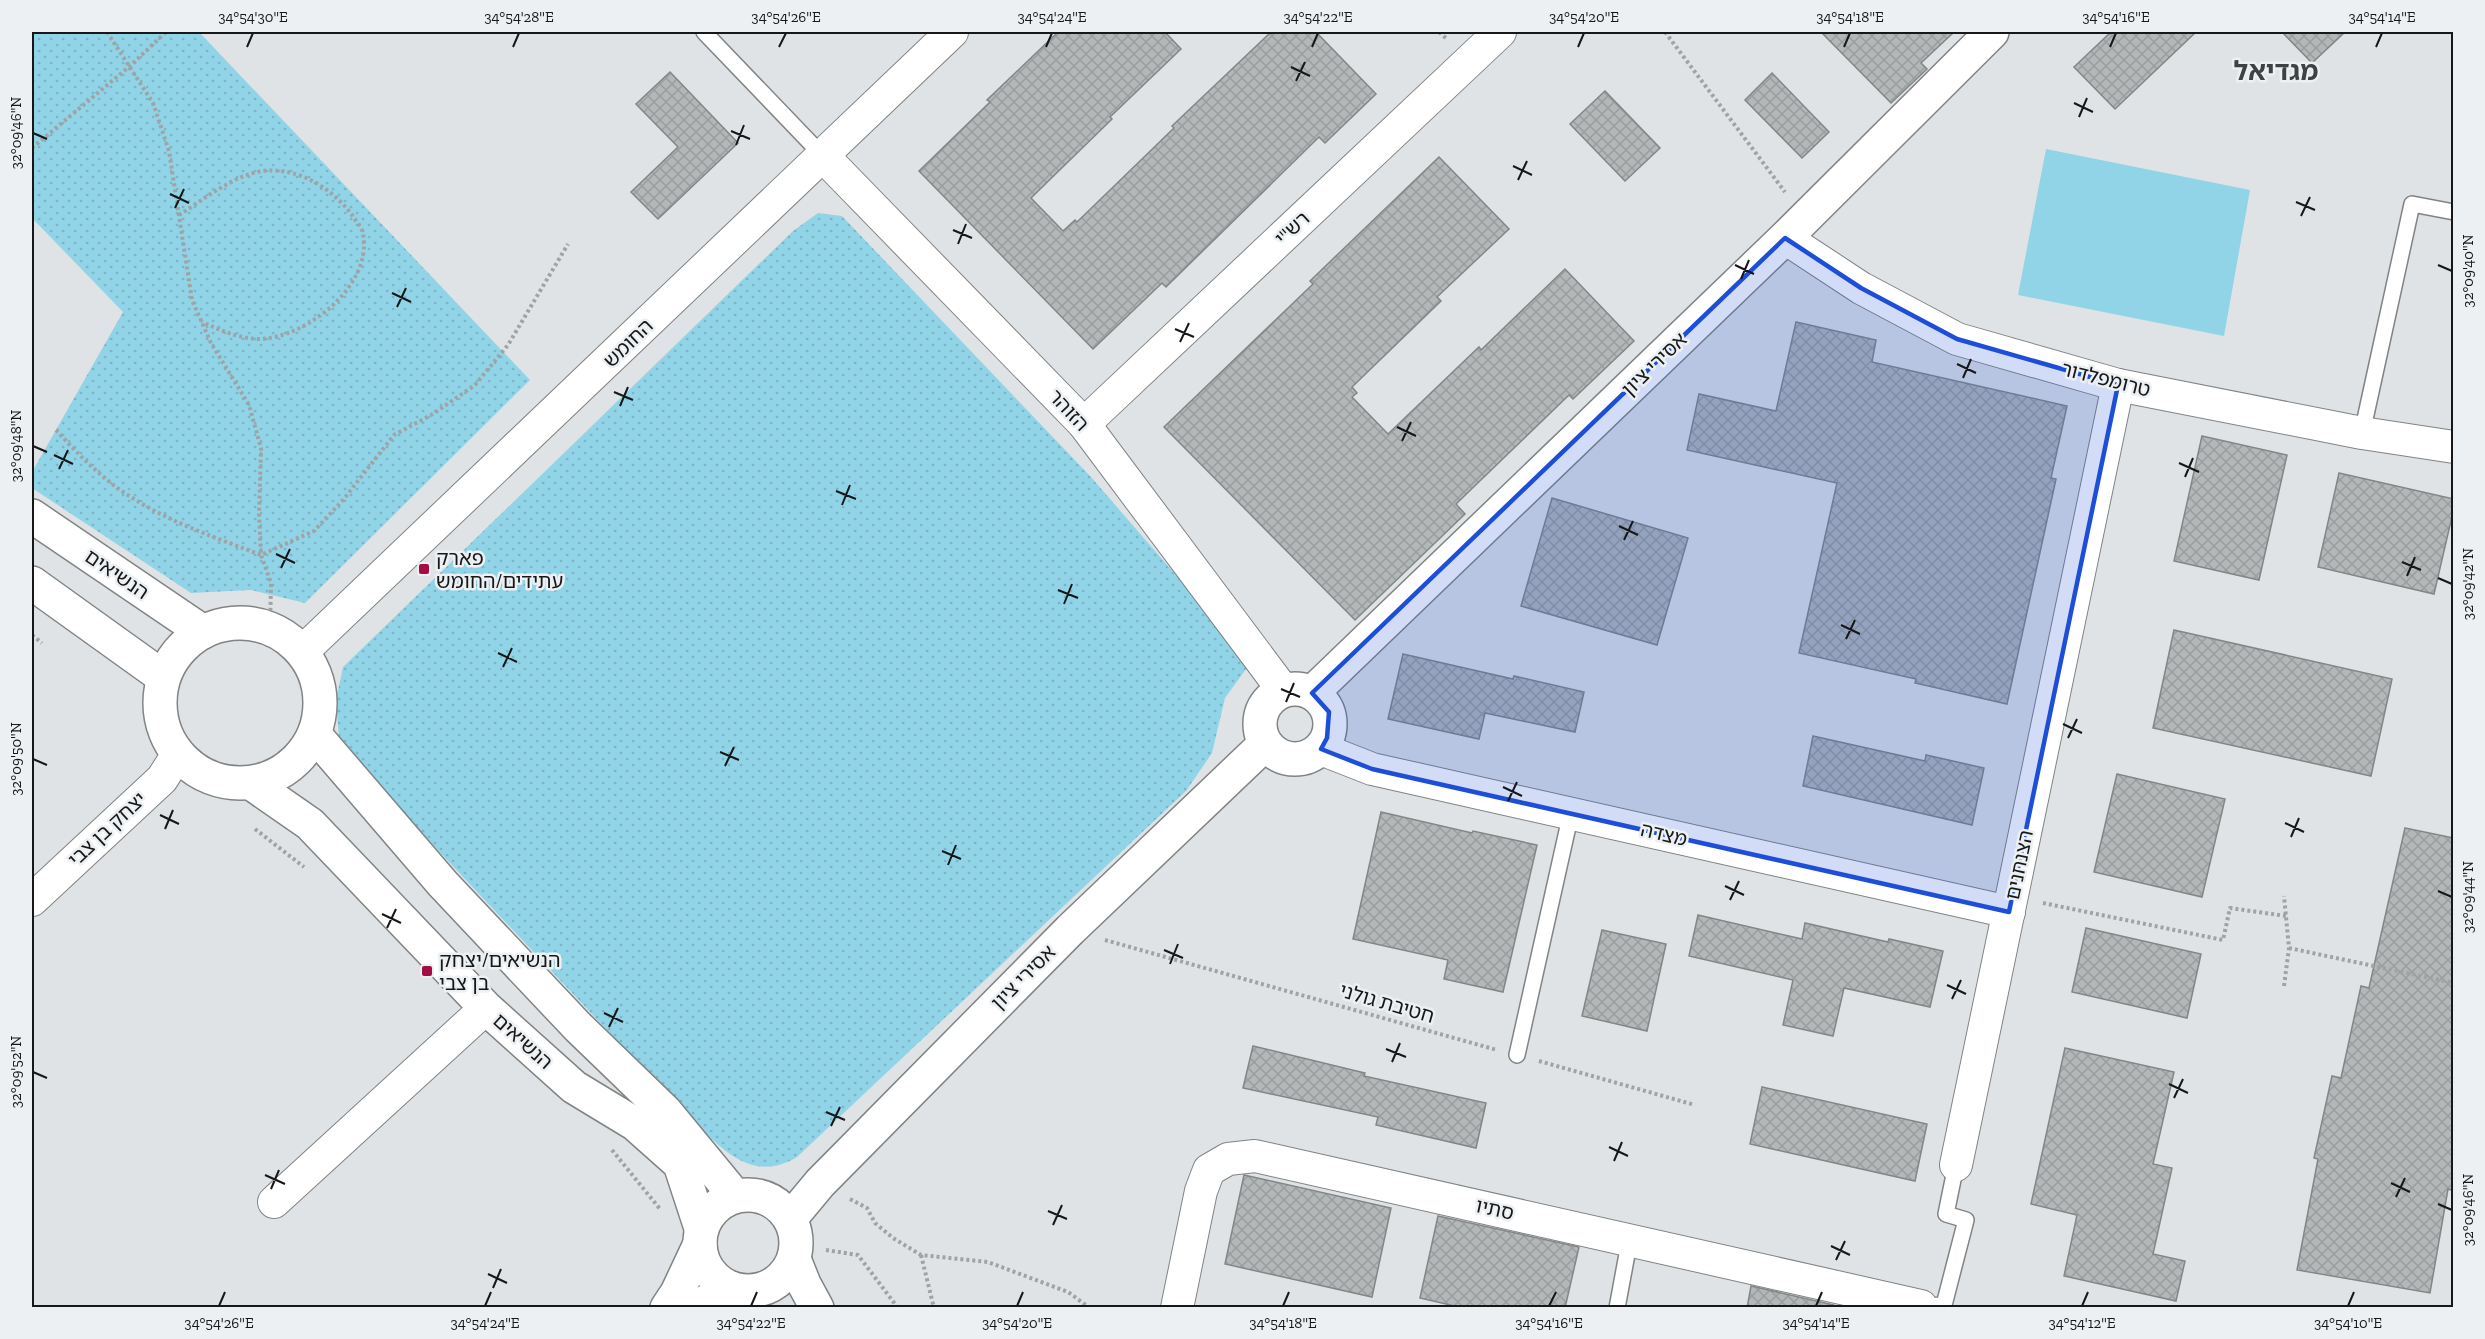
<svg xmlns="http://www.w3.org/2000/svg" width="2485" height="1339" viewBox="0 0 2485 1339" font-family="'Zilla Slab','Noto Sans Hebrew',serif">
  <defs>
    <pattern id="grass-dots" width="8" height="8" patternUnits="userSpaceOnUse" patternTransform="scale(1.5)"><rect width="8" height="8" fill="#91d4e8"/><path d="M2 2h.1M6 6h.1" fill="none" stroke="#7cb5c6" stroke-width="1.8" stroke-linecap="round"/></pattern>
    <pattern id="building-cross-hatch" width="8" height="8" patternUnits="userSpaceOnUse" patternTransform="scale(1.5)"><rect width="8" height="8" fill="#b3b7b8"/><path d="M0 0l8 8M0 8l8-8" fill="none" stroke="#999d9d"/></pattern>
  </defs>
  <rect width="100%" height="100%" fill="#dfe3e5"/>
  <g fill="url(#grass-dots)">
    <path d="M32,32H199L530,380L305,603L251,590L191,593L32,488V472L123,312L32,218Z"/>
    <path d="M818,213L842,216L1091,477L1251,662L1225,698L1212,753L1186,791L797,1157C747,1187 716,1141 681,1109L358,765L339,739L336,700L343,667L793,231Z"/>
  </g>
  <path fill="#91d4e8" d="M2046,149L2250,190L2224,336L2018,295Z"/>
  <g fill="url(#building-cross-hatch)" stroke="#828687" stroke-width="1.5">
    <path d="M1058,32H1165L1181,49L1110,117L1112,119L1031,198L1063,231L1075,220L1077,222L1174,128L1172,126L1271,32H1316L1376,94L1325,143L1319,137L1166,287L1162,283L1093,349L919,171L990,102L987,100Z"/>
    <path d="M1821,32H1954L1921,63L1927,69L1891,103Z"/>
    <path d="M2111,32H2196L2115,109L2074,67Z"/>
    <path d="M2282,32H2345L2312,63Z"/>
    <path d="M670,72L738,143L658,219L631,192L678,147L636,104Z"/>
    <path d="M1772,73L1829,132L1802,158L1745,100Z"/>
    <path d="M1605,91L1660,148L1625,181L1570,124Z"/>
    <path d="M1439,157L1509,229L1437,297L1441,301L1352,387L1357,393L1352,397L1388,434L1479,347L1481,350L1565,269L1634,341L1573,399L1569,395L1456,504L1465,514L1355,620L1164,427L1313,284L1310,281Z"/>
    <path d="M1796,322L1876,340L1872,362L2067,406L2051,478L2056,479L2007,704L1915,683L1916,679L1799,653L1837,483L1687,450L1699,394L1776,411Z"/>
    <path d="M2202,436L2287,455L2259,580L2174,561Z"/>
    <path d="M2339,473L2454,499V508L2434,594L2318,567Z"/>
    <path d="M1552,498L1688,538L1657,645L1521,606Z"/>
    <path d="M2174,630L2392,679L2371,776L2153,728Z"/>
    <path d="M1403,654L1513,679L1514,676L1584,692L1575,732L1485,713L1479,739L1388,719Z"/>
    <path d="M1813,736L1925,761L1926,755L1984,768L1972,825L1803,786Z"/>
    <path d="M2117,774L2225,799L2202,897L2094,872Z"/>
    <path d="M1381,812L1472,833L1473,831L1537,845L1503,992L1444,979L1448,960L1353,939Z"/>
    <path d="M2405,828L2454,838V1191L2448,1189L2430,1293L2297,1270L2318,1159L2314,1158L2332,1076L2341,1078L2361,986L2369,988Z"/>
    <path d="M1698,915L1802,939L1805,923L1888,942L1889,939L1943,951L1930,1007L1844,988L1833,1036L1783,1025L1793,980L1689,956Z"/>
    <path d="M2086,928L2201,954L2187,1018L2072,992Z"/>
    <path d="M1602,930L1666,944L1647,1031L1582,1016Z"/>
    <path d="M1253,1046L1365,1073L1364,1076L1486,1103L1476,1148L1376,1125L1378,1117L1243,1088Z"/>
    <path d="M2065,1048L2174,1072L2153,1164L2172,1168L2153,1254L2185,1261L2176,1301L2064,1276L2077,1215L2031,1204Z"/>
    <path d="M1762,1087L1927,1124L1915,1181L1750,1144Z"/>
    <path d="M1244,1175L1391,1208L1372,1297L1225,1264Z"/>
    <path d="M1438,1216L1579,1247L1565,1308H1463L1420,1298Z"/>
    <path d="M1751,1286L1834,1305V1308H1747Z"/>
  </g>
  <g fill="none" stroke-linecap="round" stroke-linejoin="round">
    <g stroke="#808485" stroke-width="18">
      <g id="service">
        <path d="M704,32L823,156"/>
        <path d="M2362,433L2412,204L2454,212"/>
        <path d="M1517,1055L1571,813"/>
        <path d="M1921,1306L1944,1305L1966,1220L1946,1214L1956,1165"/>
        <path d="M1617,1308L1630,1238"/>
      </g>
    </g>
    <g stroke="#808485" stroke-width="34">
      <g id="minor">
        <path d="M823,156L1084,424L1283,690"/>
        <path d="M1785,238L1861,288L1957,339L2118,385L2362,433L2454,447"/>
        <path d="M1084,424L1500,32"/>
        <path d="M302,652L952,32"/>
        <path d="M1321,749L1372,769L2009,912"/>
        <path d="M32,900L162,779L178,754"/>
        <path d="M1956,1165L2118,385"/>
        <path d="M274,1202L486,1008"/>
        <path d="M1177,1308L1201,1191L1209,1170L1228,1159L1255,1156L1921,1306V1308"/>
      </g>
    </g>
    <g stroke="#808485" stroke-width="36">
      <g id="tertiary">
        <path d="M32,516L203,632"/>
        <path d="M32,583L163,677"/>
        <circle cx="240" cy="703" r="80"/>
        <circle cx="1295" cy="724" r="35"/>
        <path d="M1312,693L1785,238L1992,32"/>
        <path d="M315,735L443,884L578,1027L665,1111L735,1196"/>
        <path d="M251,783L310,824L486,1008L574,1087L635,1124L680,1164L701,1228"/>
        <circle cx="748" cy="1243" r="48"/>
        <path d="M790,1219L820,1183L1070,930L1265,744"/>
        <path d="M794,1259L804,1284L817,1308"/>
        <path d="M667,1308L677,1293L700,1244"/>
        <path d="M695,1308L731,1288"/>
      </g>
    </g>
    <g stroke="#9fa3a4" stroke-width="4" stroke-dasharray="3 3" stroke-linecap="butt">
      <path d="M107,32L153,103L169,151L192,300L211,343L249,405L261,448L259,514L261,555L271,583L270,628"/>
      <path d="M1439,32L1447,39"/>
      <path d="M1665,32L1785,192"/>
      <path d="M32,148L130,66L166,32"/>
      <path d="M179,215C201,201 225,182 250,174C288,161 330,185 352,215C355,220 360,225 362,230C377,283 306,339 258,339C237,338 220,330 202,322"/>
      <path d="M56,430C78,454 103,480 131,497C171,523 217,538 261,555L314,531L343,500L394,435L433,414L475,385L508,345L568,244"/>
      <path d="M32,635L42,643"/>
      <path d="M255,829L304,867"/>
      <path d="M2043,903L2223,940L2230,908L2286,916"/>
      <path d="M1105,940L1497,1050"/>
      <path d="M2289,948L2454,983"/>
      <path d="M2284,986L2289,948L2284,896"/>
      <path d="M1539,1061L1695,1105"/>
      <path d="M612,1150L660,1209"/>
      <path d="M850,1199L867,1208L875,1223L893,1238L921,1255L988,1262L1068,1292L1090,1308"/>
      <path d="M826,1250L858,1255L898,1308"/>
      <path d="M921,1255L934,1308"/>
    </g>
    <use href="#service" stroke="#fff" stroke-width="15"/>
    <use href="#minor" stroke="#fff" stroke-width="32"/>
    <use href="#tertiary" stroke="#fff" stroke-width="33"/>
  </g>
  <path fill="#1d4ed8" fill-opacity="0.2" stroke="#1d4ed8" stroke-width="4.5" stroke-linejoin="round" d="M1785,238L1861,288L1957,339L2118,385L2009,912L1372,769L1321,749L1327,738L1329,712L1312,693Z"/>
  <path fill="none" stroke="#161718" stroke-width="2" d="M247,47L253,33M513,47L519,33M779,47L786,33M1046,47L1052,33M1312,47L1318,33M1578,47L1584,33M1844,47L1850,33M2110,47L2116,33M2376,47L2382,33M1291,67L1310,76M1296,81L1305,62M2074,103L2093,112M2079,117L2087,98M731,131L750,139M33,133L47,139M736,145L744,125M1513,166L1532,175M1518,180L1527,161M170,194L189,203M2296,202L2315,210M175,208L184,189M2301,216L2310,197M953,230L972,238M958,244L966,224M1735,265L1754,274M2438,265L2452,271M1741,279L1749,260M392,293L411,302M397,307L406,288M1175,329L1194,337M1180,342L1189,323M1957,364L1976,373M1963,378L1971,359M614,392L633,400M620,406L628,387M1397,427L1416,436M1402,441L1411,422M33,446L47,452M54,455L73,464M2179,463L2199,472M59,469L68,450M2185,477L2193,458M836,491L856,499M842,505L850,485M1619,526L1638,535M1624,540L1633,521M276,554L295,563M2402,562L2421,570M281,568L290,549M2407,576L2415,557M2438,578L2452,584M1058,590L1078,598M1064,604L1072,584M1841,625L1860,634M1846,639L1855,620M498,653L517,662M503,667L512,648M1281,689L1300,697M1286,702L1294,683M2063,724L2082,733M2068,738L2077,719M720,752L739,760M33,759L47,765M725,766L734,747M1503,787L1522,796M1508,801L1517,782M160,815L179,824M2285,823L2304,832M165,829L173,810M2291,837L2299,818M942,851L961,859M948,865L956,845M1725,886L1744,895M2438,891L2452,897M1730,900L1739,881M382,914L401,923M387,928L396,909M1164,950L1183,958M1170,964L1178,944M1947,985L1966,994M1952,999L1961,980M604,1013L623,1022M609,1027L618,1008M1386,1049L1406,1057M1392,1062L1400,1043M33,1072L47,1078M2169,1084L2188,1093M2174,1098L2183,1079M826,1112L845,1120M831,1126L840,1107M1609,1147L1628,1156M1614,1161L1622,1142M265,1175L285,1184M2391,1183L2410,1192M271,1189L279,1170M2396,1197L2405,1178M2438,1204L2452,1210M1048,1211L1067,1219M1053,1225L1062,1205M1831,1246L1850,1255M1836,1260L1845,1241M488,1274L507,1283M493,1288L501,1269M219,1306L225,1292M485,1306L491,1292M751,1306L757,1292M1017,1306L1023,1292M1283,1306L1289,1292M1549,1306L1556,1292M1816,1306L1822,1292M2082,1306L2088,1292M2348,1306L2354,1292"/>
  <g fill="#a50c43" stroke="#ecf0f2" stroke-width="2">
    <rect x="418" y="563" width="12" height="12" rx="3"/>
    <rect x="421" y="965" width="12" height="12" rx="3"/>
  </g>
  <g text-anchor="middle" stroke-width="5" stroke-linejoin="round" paint-order="stroke">
    <g font-size="20" fill="#161718" stroke="#ecf0f2">
      <text transform="translate(1292 228) rotate(-43)" y="7">רש"י</text>
      <text transform="translate(628 343) rotate(-44)" y="7">החומש</text>
      <text transform="translate(1654 364) rotate(-44)" y="7">אסירי ציון</text>
      <text transform="translate(2106 379) rotate(14)" y="7">טרומפלדור</text>
      <text transform="translate(1069 410) rotate(47)" y="7">הזוהר</text>
      <text transform="translate(117 574) rotate(34)" y="7">הנשיאים</text>
      <text transform="translate(107 829) rotate(-43)" y="7">יצחק בן צבי</text>
      <text transform="translate(1664 834) rotate(13)" y="7">מצדה</text>
      <text transform="translate(2019 865) rotate(-78)" y="7">הצנחנים</text>
      <text transform="translate(1023 977) rotate(-45)" y="7">אסירי ציון</text>
      <text transform="translate(1387 1003) rotate(16)" y="7">חטיבת גולני</text>
      <text transform="translate(523 1041) rotate(42)" y="7">הנשיאים</text>
      <text transform="translate(1495 1209) rotate(12)" y="7">סתיו</text>
    </g>
    <g font-size="20" fill="#161718" stroke="#ecf0f2" text-anchor="start">
      <text x="436" y="565">פארק<tspan x="436" dy="23">עתידים/החומש</tspan></text>
      <text x="439" y="967">הנשיאים/יצחק<tspan x="439" dy="23">בן צבי</tspan></text>
    </g>
    <g font-size="26" font-weight="bold" fill="#3e4243" stroke="#ecf0f2">
      <text x="2276" y="80">מגדיאל</text>
    </g>
  </g>
  <rect width="2485" height="1339" fill="none" stroke="#ecf0f2" stroke-width="66"/>
  <rect x="33" y="33" width="2419" height="1273" fill="none" stroke="#161718" stroke-width="2"/>
  <g font-size="15" text-anchor="middle" fill="#161718">
    <text x="253" y="22">34°54'30"E</text>
    <text x="519" y="22">34°54'28"E</text>
    <text x="786" y="22">34°54'26"E</text>
    <text x="1052" y="22">34°54'24"E</text>
    <text x="1318" y="22">34°54'22"E</text>
    <text x="1584" y="22">34°54'20"E</text>
    <text x="1850" y="22">34°54'18"E</text>
    <text x="2116" y="22">34°54'16"E</text>
    <text x="2382" y="22">34°54'14"E</text>
    <text transform="translate(16 133) rotate(-90)" y="5">32°09'46"N</text>
    <text transform="translate(2468 271) rotate(-90)" y="5">32°09'40"N</text>
    <text transform="translate(16 446) rotate(-90)" y="5">32°09'48"N</text>
    <text transform="translate(2468 584) rotate(-90)" y="5">32°09'42"N</text>
    <text transform="translate(16 759) rotate(-90)" y="5">32°09'50"N</text>
    <text transform="translate(2468 897) rotate(-90)" y="5">32°09'44"N</text>
    <text transform="translate(16 1072) rotate(-90)" y="5">32°09'52"N</text>
    <text transform="translate(2468 1210) rotate(-90)" y="5">32°09'46"N</text>
    <text x="219" y="1328">34°54'26"E</text>
    <text x="485" y="1328">34°54'24"E</text>
    <text x="751" y="1328">34°54'22"E</text>
    <text x="1017" y="1328">34°54'20"E</text>
    <text x="1283" y="1328">34°54'18"E</text>
    <text x="1549" y="1328">34°54'16"E</text>
    <text x="1816" y="1328">34°54'14"E</text>
    <text x="2082" y="1328">34°54'12"E</text>
    <text x="2348" y="1328">34°54'10"E</text>
  </g>
</svg>
